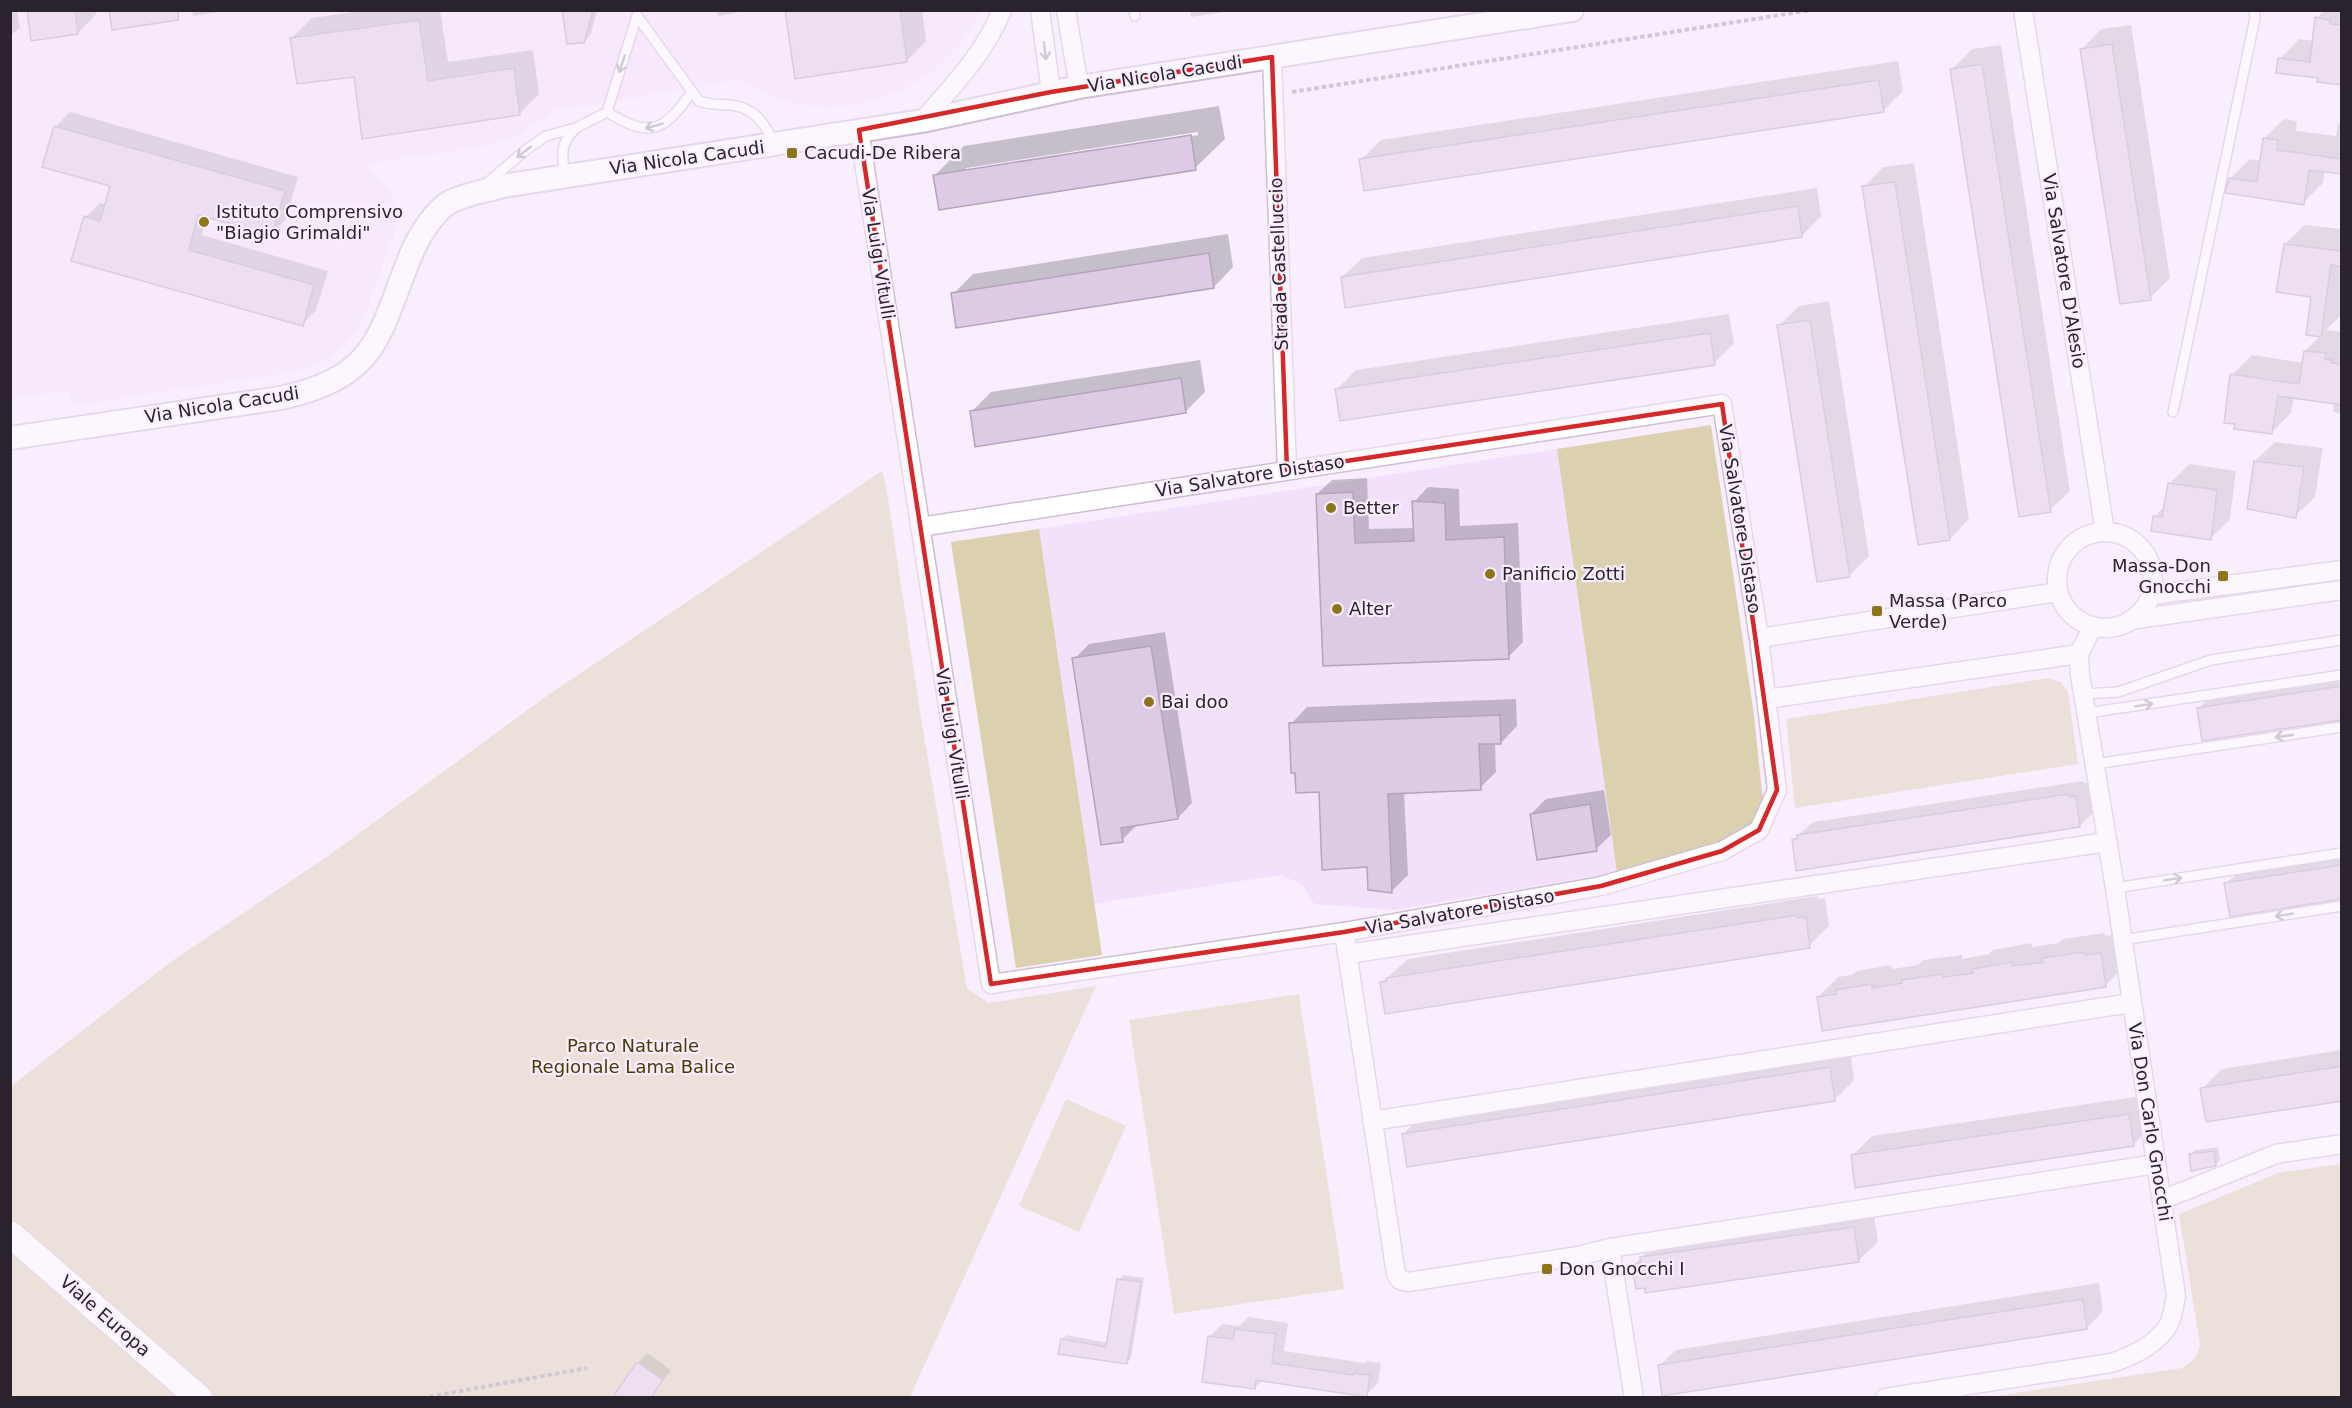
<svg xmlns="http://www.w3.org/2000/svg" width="2352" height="1408" viewBox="0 0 2352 1408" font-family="'DejaVu Sans',sans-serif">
  <rect width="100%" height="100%" fill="#f9eefe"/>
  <g fill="#f3e1fb">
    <path d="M11,11H982L962,43L932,73L899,92L866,103L831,107L797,104L767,95L739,80L554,111L521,134L503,141L478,148L367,164L365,167L391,190L398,215L396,230L362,322L345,346L332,356L315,365L295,372L71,406L69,390L11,399Z"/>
    <path d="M1557,449L1617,872L1394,910L1314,904L1302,884L1280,875L1093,904L1039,529Z"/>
  </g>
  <g fill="#dbd1af">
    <path d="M1711,425L1754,715L1763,802L1758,816L1752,824L1726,840L1617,872L1557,449Z"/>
    <path d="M882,471L886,485L921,718L967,988L989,1003L1096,986L910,1397L11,1398V1086L172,961L328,856L548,695Z"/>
    <path d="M1039,529L1102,955L1016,968L951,542Z"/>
    <path d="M2048,678L2060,682L2068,692L2078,764L1795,808L1786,719Z"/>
    <path d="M1299,994L1344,1289L1174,1314L1129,1020Z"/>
    <path d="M1066,1099L1126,1126L1079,1232L1019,1206Z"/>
    <path d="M2341,1164V1397H1989L2182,1368C2193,1362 2197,1357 2200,1345L2179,1214L2278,1173Z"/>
  </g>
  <g fill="#0003" fill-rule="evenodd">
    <path d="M10,10H17L20,27L10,36Z"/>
    <path d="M28,10H97V13L78,33Z"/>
    <path d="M192,10H231L193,16Z"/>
    <path d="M368,10H440L448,62L533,50L539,94L519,114L355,75L292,38L312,18Z"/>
    <path d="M564,10H597L591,34L584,42Z"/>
    <path d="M717,10H752L718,16Z"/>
    <path d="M786,10H922L926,41L907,61Z"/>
    <path d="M1190,10H1238L1191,17Z"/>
    <path d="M2324,10H2342V84L2320,77L2280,59L2299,39L2314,41L2317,18Z"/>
    <path d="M2131,25L2170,278L2150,298L2082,49L2101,29Z"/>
    <path d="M2001,45L2070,491L2050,510L1952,69L1972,49Z"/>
    <path d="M1898,61L1903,91L1883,111L1361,160L1381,140Z"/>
    <path d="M1219,106L1225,139L1195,168L935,175L964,146ZM1198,132V135L966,171V168Z"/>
    <path d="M70,112L298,177L286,219L272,234L208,216L202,235L328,271L316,310L302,325L86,217L100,203L106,204L112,185L55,127Z"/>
    <path d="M2284,119L2297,121L2296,131L2336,136L2338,124L2342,120V173L2325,170L2323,183L2303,203L2230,179L2250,159L2262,161L2264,139Z"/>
    <path d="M1914,163L1969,519L1950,539L1864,187L1883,167Z"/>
    <path d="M1817,188L1821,216L1802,236L1342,277L1362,258Z"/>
    <path d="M2305,225L2342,229L2340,316L2326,330L2342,332V414L2333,412L2334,402L2294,397L2291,413L2271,433L2232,375L2252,355L2304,363L2306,350L2320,336L2313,296L2285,244Z"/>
    <path d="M1228,234L1233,267L1214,287L953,294L973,274Z"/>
    <path d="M1829,301L1869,556L1849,576L1779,326L1799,306Z"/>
    <path d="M1729,314L1734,343L1714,363L1337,389L1356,370Z"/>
    <path d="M1200,360L1205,392L1185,412H971L991,392Z"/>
    <path d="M2275,442L2323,448L2315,497L2295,516L2255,461Z"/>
    <path d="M2189,464L2236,471L2230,519L2210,539L2155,516L2166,505L2169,484Z"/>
    <path d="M1367,478L1369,529L1415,528L1414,502L1428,487L1459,489L1460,526L1518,523L1523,642L1508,657L1324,664L1317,494L1332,480Z"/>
    <path d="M1165,632L1192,803L1178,818L1137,825L1122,840L1074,659L1089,644Z"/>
    <path d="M2342,670V718L2198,709L2218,689Z"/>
    <path d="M1516,699L1517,726L1501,743H1495L1496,772L1480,788L1404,791L1408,875L1392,891L1368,866L1320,790L1291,724L1307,707Z"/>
    <path d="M2083,781L2084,783H2090L2094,812L2080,826L1793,840L1813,822Z"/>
    <path d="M1604,790L1611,835L1596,849L1531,814L1546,799Z"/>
    <path d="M2342,849V898L2226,884L2246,864Z"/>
    <path d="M1817,896L1818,899L1825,898L1829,926L1809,946L1381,983L1408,959Z"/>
    <path d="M2104,933L2105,936L2120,934L2125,966L2105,986L1818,997L1838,977L1852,975L1857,971L1891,965L1892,969L1918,965L1923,960L1962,955V959L1989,954L1993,950L2031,943L2032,947L2058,943L2063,939Z"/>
    <path d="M1850,1049L1854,1080L1835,1099L1403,1134L1423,1115Z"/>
    <path d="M2342,1050V1100L2202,1089L2222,1069Z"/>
    <path d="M2148,1095L2153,1125L2133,1145L1852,1156L1872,1136Z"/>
    <path d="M2218,1147L2220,1160L2215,1165L2190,1155L2195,1150Z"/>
    <path d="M1873,1208L1878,1242L1858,1261L1646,1286L1634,1265L1653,1246Z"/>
    <path d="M1123,1275L1144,1278L1131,1358L1127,1363L1062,1339L1067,1335L1108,1343L1119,1280Z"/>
    <path d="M2099,1283L2103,1311L2087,1328L1659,1366L1676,1350Z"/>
    <path d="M1248,1317L1288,1323L1284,1351L1365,1363L1367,1361L1381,1363L1378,1383L1366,1395L1263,1380L1254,1388L1210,1336L1222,1324L1239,1326Z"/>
    <path d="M647,1353L671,1370L651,1395L638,1363Z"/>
  </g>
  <g fill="#ddcbe5" stroke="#b4a3bb" stroke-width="1.5">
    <path d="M27,10H75L78,34L31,41Z"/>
    <path d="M109,10H178V20L112,30Z"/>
    <path d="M562,10H593L584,43L567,44Z"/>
    <path d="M785,10H900L907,62L795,79Z"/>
    <path d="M2315,17L2330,20V24L2342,25V85L2317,82L2318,78L2276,73L2278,58L2310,62Z"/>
    <path d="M419,20L428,81L514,68L520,115L362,139L354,77L297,84L290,38Z"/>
    <path d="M2112,44L2151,300L2120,304L2080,49Z"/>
    <path d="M1982,64L2051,512L2019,517L1950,69Z"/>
    <path d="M1879,80L1884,112L1364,191L1359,159Z"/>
    <path d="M54,126L285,191L272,235L198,215L189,250L314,285L303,326L71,261L84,216L100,221L110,186L42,167Z"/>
    <path d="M1191,135L1196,170L939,210L933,175Z"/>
    <path d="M2263,138L2278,140L2277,150L2342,159V174L2309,170L2304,205L2225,193L2229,178L2257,182Z"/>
    <path d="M1895,182L1950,540L1918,545L1862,186Z"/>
    <path d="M1798,206L1802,237L1345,308L1341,277Z"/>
    <path d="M2284,244L2342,251V267L2331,265L2321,337L2306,335L2311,297L2276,292Z"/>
    <path d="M1209,253L1214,288L956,328L951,293Z"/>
    <path d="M1810,320L1850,577L1817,582L1777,325Z"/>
    <path d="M1710,333L1715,365L1340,421L1335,389Z"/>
    <path d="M2304,351L2326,353L2325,359L2332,360L2331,363L2342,364V405L2278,396L2272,434L2234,429L2235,424L2224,423L2230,374L2299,384Z"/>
    <path d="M1181,378L1186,413L975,447L970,411Z"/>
    <path d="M2254,461L2304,467L2296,518L2247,509Z"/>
    <path d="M2168,483L2217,490L2211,540L2151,531L2153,516L2162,517Z"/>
    <path d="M1353,492L1355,543L1414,541L1412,501L1445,503L1446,540L1504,537L1509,659L1323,666L1316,494Z"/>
    <path d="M1151,646L1178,819L1121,828L1123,842L1101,845L1072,658Z"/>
    <path d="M2342,686V720L2202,741L2197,708Z"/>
    <path d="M1500,715L1501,744H1479L1481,790L1388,794L1392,893L1368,890L1367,867L1322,870L1319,792L1296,793L1295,773H1291L1289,723Z"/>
    <path d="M2069,794L2070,797L2076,796L2080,827L1796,871L1792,839H1797V835Z"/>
    <path d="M1590,804L1597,851L1537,860L1530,814Z"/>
    <path d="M2342,865V899L2230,917L2224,883Z"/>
    <path d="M1798,915V918L1806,917L1810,948L1385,1014L1380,982L1387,981L1386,978Z"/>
    <path d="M2084,952L2085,955L2101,953L2106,987L1822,1031L1817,997L1836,994V990L1872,984V988L1902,983V980L1942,974L1943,977L1973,973L1972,969L2012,962L2013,966L2043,962L2042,958Z"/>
    <path d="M2342,1066V1101L2206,1122L2200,1088Z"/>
    <path d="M1830,1067L1835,1101L1407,1167L1402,1134Z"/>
    <path d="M2129,1114L2134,1146L1855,1188L1851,1155Z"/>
    <path d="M2214,1151L2216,1166L2191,1171L2189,1154Z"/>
    <path d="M1854,1227L1859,1262L1645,1293V1288L1636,1289L1632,1265L1641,1263L1640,1257Z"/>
    <path d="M1117,1279L1141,1282L1127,1364L1058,1354L1061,1339L1106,1347Z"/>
    <path d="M2083,1299L2087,1329L1662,1396L1658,1365Z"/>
    <path d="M1235,1329L1276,1334L1272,1363L1353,1375L1354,1373L1370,1375L1367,1397L1256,1380L1255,1389L1202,1382L1208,1336L1233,1339Z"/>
    <path d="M637,1362L663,1380L651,1398H612Z"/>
  </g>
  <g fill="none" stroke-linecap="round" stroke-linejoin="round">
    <g stroke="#cfbdd6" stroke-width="12">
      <g id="service">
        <path d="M1134,10L1135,16"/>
        <path d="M637,16L699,101C709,105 717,104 728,105C753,106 764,122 774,142"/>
        <path d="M607,112C649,138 663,133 691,93"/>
        <path d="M565,176C562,157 559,144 575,129"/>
        <path d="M486,184L527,149L546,136L576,128L607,112L637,16"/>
        <path d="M2173,412L2255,18L2254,10"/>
        <path d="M2083,694L2118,692L2211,660L2342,640"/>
        <path d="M2087,713L2342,675"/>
        <path d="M2095,764L2342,727"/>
        <path d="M2115,888L2342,853"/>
        <path d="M2122,940L2342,906"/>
      </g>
    </g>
    <g stroke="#cfbdd6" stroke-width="21">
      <g id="minor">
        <path d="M1040,10L1051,92"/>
        <path d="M1066,10L1079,87"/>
        <path d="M2023,10L2105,532"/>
        <path d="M1272,57L1287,470"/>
        <path d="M922,121C952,87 985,53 1002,10"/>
        <path d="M859,130L991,984L1344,932L1601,886L1722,851L1759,830L1777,790L1759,638L1722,404L920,527"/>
        <circle cx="2105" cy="580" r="48"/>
        <path d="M2151,595L2342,570"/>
        <path d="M2130,620L2342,590"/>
        <path d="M1759,638L2058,592"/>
        <path d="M1767,699L2079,654"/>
        <path d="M1344,932L1396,1274L1400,1280L1408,1282L1578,1256L1610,1248L2156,1164"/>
        <path d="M1347,954L2107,842"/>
        <path d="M1372,1121L2131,1003"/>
        <path d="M2162,1200L2276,1154L2342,1144"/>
        <path d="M1610,1248L1634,1398"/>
        <path d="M1885,1398L2111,1363C2133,1356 2157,1345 2169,1324C2173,1316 2174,1305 2176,1296L2115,888L2080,675L2079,654L2093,626"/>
      </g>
    </g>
    <g stroke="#cfbdd6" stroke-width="26">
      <path id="tertiary" d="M10,438L281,398C380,376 378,335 412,252C419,236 435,210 450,202C465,194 486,191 503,186L922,121L1079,87L1572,10"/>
    </g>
    <g stroke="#cfbdd6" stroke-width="28">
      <path id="secondary" d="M10,1234L199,1398"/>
    </g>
    <g stroke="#a198a5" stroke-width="4" stroke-dasharray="4.5 3" stroke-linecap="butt">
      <path d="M1292,92L1812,10"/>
      <path d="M422,1398L587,1368"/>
    </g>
    <use href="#service" stroke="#fff" stroke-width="9"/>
    <use href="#minor" stroke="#fff" stroke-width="18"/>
    <use href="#tertiary" stroke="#fff" stroke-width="22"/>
    <use href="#secondary" stroke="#fff" stroke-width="26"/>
  </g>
  <defs><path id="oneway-shaft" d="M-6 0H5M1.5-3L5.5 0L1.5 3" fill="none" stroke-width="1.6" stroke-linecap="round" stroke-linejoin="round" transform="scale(1.5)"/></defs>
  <g stroke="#9f9ca0">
    <use href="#oneway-shaft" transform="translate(1045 51) rotate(82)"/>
    <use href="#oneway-shaft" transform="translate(622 64) rotate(108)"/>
    <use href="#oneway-shaft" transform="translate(654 126) rotate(164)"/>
    <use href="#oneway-shaft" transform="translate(524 152) rotate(142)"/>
    <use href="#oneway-shaft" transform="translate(2144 705) rotate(-9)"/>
    <use href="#oneway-shaft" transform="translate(2284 736) rotate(172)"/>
    <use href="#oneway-shaft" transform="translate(2173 879) rotate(-9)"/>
    <use href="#oneway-shaft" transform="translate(2284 915) rotate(171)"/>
  </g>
  <path d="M0 0H2352V1408H0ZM1272,57L1287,470L1722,404L1777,790L1759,830L1722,851L1601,886L1344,932L991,984L859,130L1051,92Z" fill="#f9eefe" fill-opacity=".55" fill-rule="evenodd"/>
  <path fill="none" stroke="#d62828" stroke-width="4.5" stroke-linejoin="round" d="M1272,57L1287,470L1722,404L1777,790L1759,830L1722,851L1601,886L1344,932L991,984L859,130L1051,92Z"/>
  <g fill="#8d761a" stroke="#f9eefe" stroke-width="2">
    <rect x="786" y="147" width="12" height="12" rx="3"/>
    <circle cx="204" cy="222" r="6"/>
    <circle cx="1331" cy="508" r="6"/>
    <circle cx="1490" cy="574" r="6"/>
    <rect x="2217" y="570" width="12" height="12" rx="3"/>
    <circle cx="1337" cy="609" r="6"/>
    <rect x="1871" y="605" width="12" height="12" rx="3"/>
    <circle cx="1149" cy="702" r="6"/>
    <rect x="1541" y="1263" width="12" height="12" rx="3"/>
  </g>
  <g text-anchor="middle" stroke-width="4.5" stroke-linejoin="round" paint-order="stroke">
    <g font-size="18" fill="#2a232d" stroke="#f9eefe">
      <text transform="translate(1165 74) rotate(-9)" y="6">Via Nicola Cacudi</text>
      <text transform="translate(687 158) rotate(-8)" y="6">Via Nicola Cacudi</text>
      <text transform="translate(878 254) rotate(81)" y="6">Via Luigi Vitulli</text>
      <text transform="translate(1279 264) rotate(-92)" y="6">Strada Castelluccio</text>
      <text transform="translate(2064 271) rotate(81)" y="6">Via Salvatore D'Alesio</text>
      <text transform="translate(222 405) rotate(-9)" y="6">Via Nicola Cacudi</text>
      <text transform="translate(1250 476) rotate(-9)" y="6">Via Salvatore Distaso</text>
      <text transform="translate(1740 519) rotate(81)" y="6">Via Salvatore Distaso</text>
      <text transform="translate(952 734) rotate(81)" y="6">Via Luigi Vitulli</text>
      <text transform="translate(1460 912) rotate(-10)" y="6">Via Salvatore Distaso</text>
      <text transform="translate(2150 1122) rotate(81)" y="6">Via Don Carlo Gnocchi</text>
      <text transform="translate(105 1316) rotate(41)" y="6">Viale Europa</text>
    </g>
    <g font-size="18" fill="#2a232d" stroke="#f9eefe" text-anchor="start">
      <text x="804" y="159">Cacudi-De Ribera</text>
      <text x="216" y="218">Istituto Comprensivo<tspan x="216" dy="21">"Biagio Grimaldi"</tspan></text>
      <text x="1343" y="514">Better</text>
      <text x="2211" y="572" text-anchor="end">Massa-Don<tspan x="2211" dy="21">Gnocchi</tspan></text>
      <text x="1502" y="580">Panificio Zotti</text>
      <text x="1889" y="607">Massa (Parco<tspan x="1889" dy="21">Verde)</tspan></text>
      <text x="1349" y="615">Alter</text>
      <text x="1161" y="708">Bai doo</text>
      <text x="1559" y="1275">Don Gnocchi I</text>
    </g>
    <g font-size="18" fill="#493b00" stroke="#f9eefe">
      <text x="633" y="1052">Parco Naturale<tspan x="633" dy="21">Regionale Lama Balice</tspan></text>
    </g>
  </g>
  <rect width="2352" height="1408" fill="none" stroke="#2a232d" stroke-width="24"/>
</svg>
